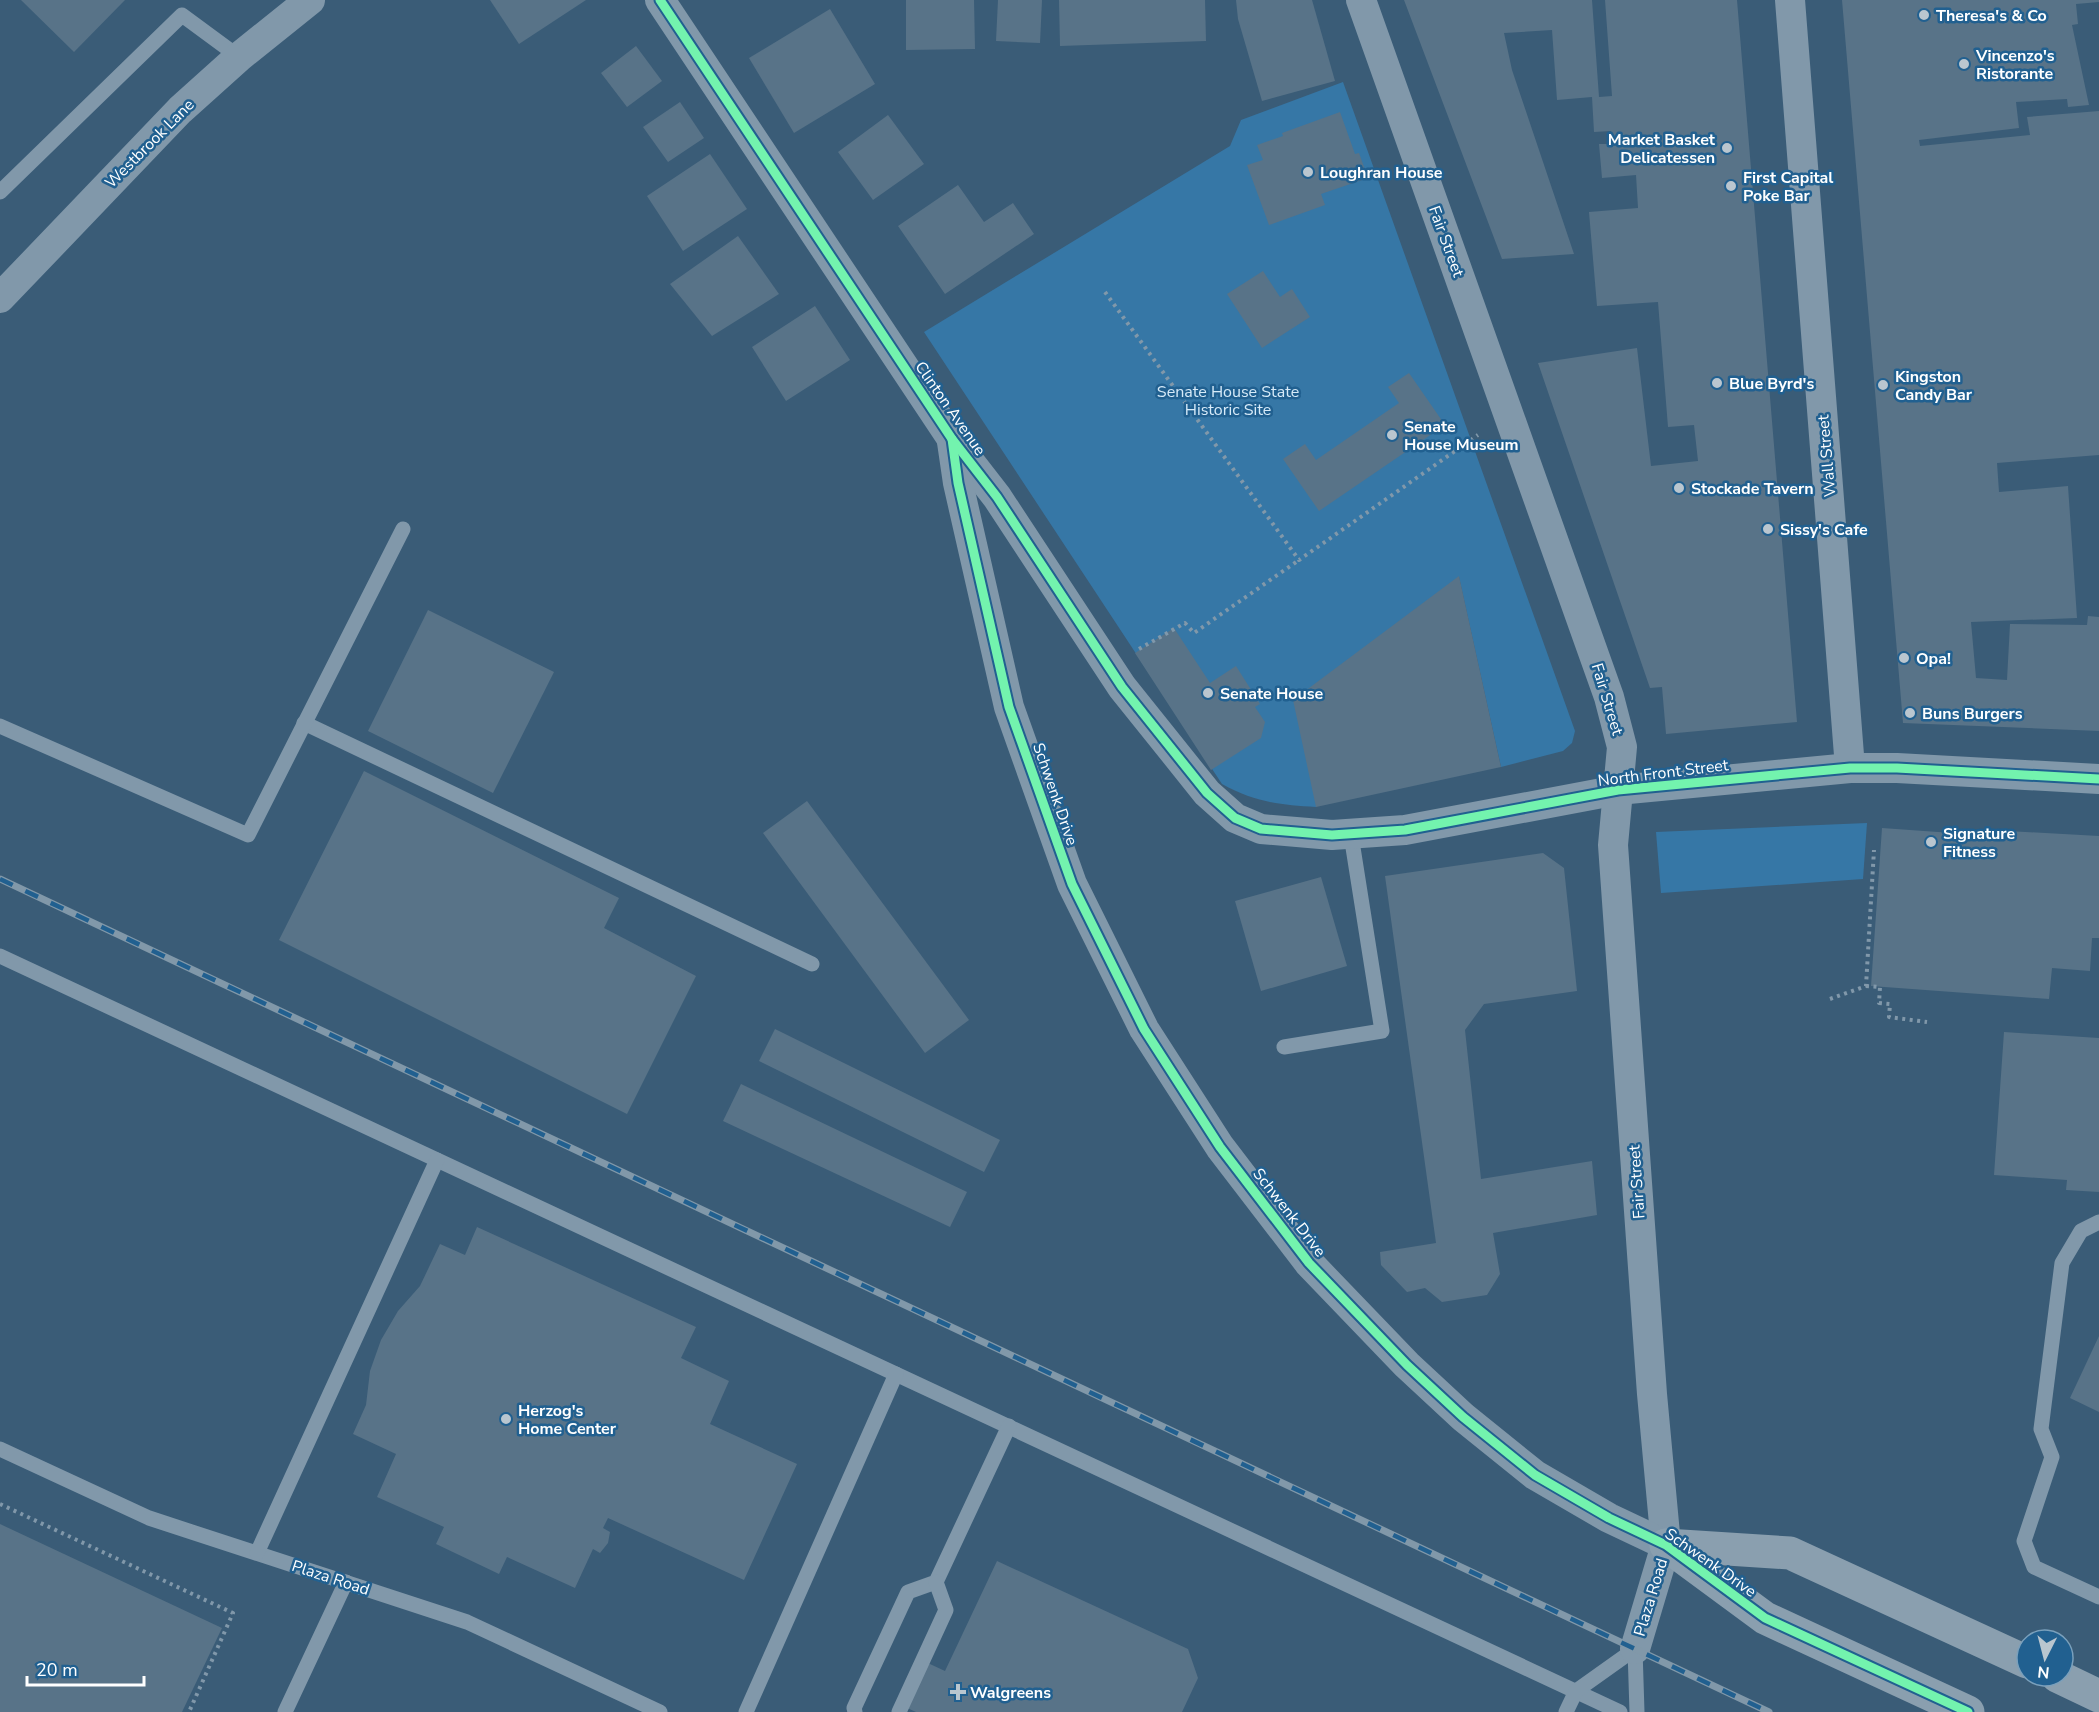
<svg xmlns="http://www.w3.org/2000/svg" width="2099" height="1712" viewBox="0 0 2099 1712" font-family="'Nunito Sans',sans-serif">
  <rect width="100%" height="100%" fill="#3a5c77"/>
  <g fill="#3677a6">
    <path d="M1343,82L1575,731L1572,743L1563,751L1501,767L1459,577L1316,807C1280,805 1254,802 1222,784L924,332L1230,146L1241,120Z"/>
    <path d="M1867,823L1863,879L1661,893L1656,832Z"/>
  </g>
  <g fill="#587388">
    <path d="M21,0H125L74,52Z"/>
    <path d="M490,0H586L519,44Z"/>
    <path d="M906,0H974L975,49L906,50Z"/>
    <path d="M998,0H1042L1040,43L996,41Z"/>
    <path d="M1059,0H1205L1206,41L1060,46Z"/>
    <path d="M1236,0H1312L1335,81L1262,101L1238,19Z"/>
    <path d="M1404,0H1592L1599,97L1612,96L1605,0H1737L1797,722L1666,734L1662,687L1650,688L1538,363L1637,348L1651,466L1698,461L1694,425L1668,427L1658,302L1597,306L1589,212L1638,208L1636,175L1602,178L1599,144H1612L1611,131L1594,132L1592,97L1557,100L1552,30L1504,33L1512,70L1574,254L1502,259Z"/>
    <path d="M1842,0H2099V2L2076,4L2078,24L2072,25L2089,105L2068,107L2067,99L2016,102L2019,128L1919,140L1920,146L2030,135L2027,117L2099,111V455L1997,463L1999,492L2068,486L2077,618L1971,622L1976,678L2007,680L2010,624L2087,625L2088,616L2099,617V731L1903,723Z"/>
    <path d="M830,9L875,84L794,133L749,58Z"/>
    <path d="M636,46L662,81L627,107L601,73Z"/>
    <path d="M680,102L704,138L668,162L643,127Z"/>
    <path d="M1340,112L1355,154L1359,153L1368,178L1321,194L1325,205L1269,225L1247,165L1263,160L1257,145L1283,136L1282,133Z"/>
    <path d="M888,115L924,164L873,200L838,152Z"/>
    <path d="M710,154L747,209L683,251L647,196Z"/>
    <path d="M958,185L984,222L1013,203L1034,234L945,294L898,226Z"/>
    <path d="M738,236L779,294L712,336L670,284Z"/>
    <path d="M1263,271L1280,297L1292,289L1310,317L1262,348L1227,294Z"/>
    <path d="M815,306L850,360L786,401L752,347Z"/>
    <path d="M1409,373L1445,425L1319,511L1283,459L1305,444L1316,460L1399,403L1388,387Z"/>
    <path d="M1459,576L1501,767L1316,807L1293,700Z"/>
    <path d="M428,610L554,672L493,793L368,731Z"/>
    <path d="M1174,628L1210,683L1236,666L1260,704L1255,707L1265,722L1261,738L1211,770L1135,653Z"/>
    <path d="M364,771L619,898L604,928L696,976L627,1114L279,940Z"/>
    <path d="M807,801L969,1020L925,1053L763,833Z"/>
    <path d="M1882,828L2008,837V831L2099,836V938H2092L2090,971L2052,968L2049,999L1871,986Z"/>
    <path d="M1543,853L1564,868L1577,991L1484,1004L1465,1030L1481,1179L1592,1161L1597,1215L1493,1233L1500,1274L1487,1295L1442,1302L1425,1288L1407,1292L1381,1265L1380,1252L1436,1243L1385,876Z"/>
    <path d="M1321,877L1347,966L1261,991L1235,901Z"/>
    <path d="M775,1029L1000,1140L984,1172L759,1061Z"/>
    <path d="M2004,1032L2099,1038V1192L2066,1190L2067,1180L1994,1175Z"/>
    <path d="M741,1084L967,1192L950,1227L723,1121Z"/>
    <path d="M477,1227L696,1327L681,1358L729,1381L710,1424L797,1464L744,1580L608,1518L603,1528L610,1532L608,1543L600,1553L593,1549L575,1588L507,1557L499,1574L436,1544L444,1527L377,1497L396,1454L353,1434L366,1405L370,1371L381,1340L398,1311L420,1286L440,1244L465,1255Z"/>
    <path d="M2099,1336V1412L2070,1398Z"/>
    <path d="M0,1524L222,1628L182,1712H0Z"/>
    <path d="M997,1561L1188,1649L1198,1678L1182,1712H916L896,1703L917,1658L945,1671Z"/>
  </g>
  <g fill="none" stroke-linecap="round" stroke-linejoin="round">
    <g stroke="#8198aa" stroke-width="4" stroke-dasharray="3 4.5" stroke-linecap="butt">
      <path d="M1105,292L1299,560L1478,435"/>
      <path d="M1139,649L1185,623L1194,633L1299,560"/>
      <path d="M1866,986L1880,987L1879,1003L1890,1004L1889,1017L1927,1022"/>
      <path d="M1830,999L1866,986L1874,850"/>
      <path d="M0,1504L233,1613L189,1712"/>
    </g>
    <g stroke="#8198aa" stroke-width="15">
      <path d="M0,192L182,15L239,57"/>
      <path d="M304,723L812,964"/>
      <path d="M0,726L248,835L403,529"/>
      <path d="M0,956L1620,1712"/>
      <path d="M1284,1047L1382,1031L1351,835"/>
      <path d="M2099,1222L2081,1231L2062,1263L2041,1429L2052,1457L2024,1541L2034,1567L2099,1597"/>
      <path d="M0,1449L149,1518L467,1622L660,1712"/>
      <path d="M257,1553L437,1160"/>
      <path d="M1635,1649L1637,1712"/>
      <path d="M285,1712L346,1582"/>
      <path d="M746,1712L896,1374"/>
      <path d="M855,1712L854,1708L908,1592L936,1582L1009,1426"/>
      <path d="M899,1712L946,1610L936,1582"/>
      <path d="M1566,1712L1576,1691L1635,1649"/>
    </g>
    <g stroke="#8198aa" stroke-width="30">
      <path d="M660,0L952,439L997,497L1122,687L1207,793L1235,818L1261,829L1332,835L1405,830L1618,790L1850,768H1897L2099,779"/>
      <path d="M1361,0L1609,697L1622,747L1613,845L1652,1394L1666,1545L1635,1649"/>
      <path d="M1790,0L1850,768"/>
      <path d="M0,298L180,110L239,57L310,0"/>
      <path d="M952,442L958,483L1009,707L1072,884L1144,1029L1220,1147L1309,1263L1407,1365L1463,1417L1535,1475L1609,1518L1666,1545"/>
    </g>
    <g stroke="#8a9faf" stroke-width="33">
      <path d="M1666,1545L1790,1553L2027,1662"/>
      <path d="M1666,1545L1765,1618L1968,1712"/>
      <path d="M2057,1676L2099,1696"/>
    </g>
    <g stroke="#8198a9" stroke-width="7">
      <path id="rail" d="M0,879L1769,1712"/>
    </g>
    <use href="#rail" stroke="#216090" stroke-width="4.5" stroke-dasharray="14" stroke-linecap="butt"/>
    <g stroke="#216090" stroke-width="13">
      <g id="cycleway">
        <path d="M660,0L952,439L997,497L1122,687L1207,793L1235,818L1261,829L1332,835L1405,830L1618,790L1850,768H1897L2099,779"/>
        <path d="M952,439L958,483L1009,707L1072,884L1144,1029L1220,1147L1309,1263L1407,1365L1463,1417L1535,1475L1609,1518L1666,1545L1765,1618L1968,1712"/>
      </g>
    </g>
    <use href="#cycleway" stroke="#73f3ae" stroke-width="9"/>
  </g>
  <g fill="#bac6cf" stroke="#216090" stroke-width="2">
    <circle cx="1924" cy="15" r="6"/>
    <circle cx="1964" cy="64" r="6"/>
    <circle cx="1727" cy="148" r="6"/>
    <circle cx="1308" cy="172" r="6"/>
    <circle cx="1731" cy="186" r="6"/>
    <circle cx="1717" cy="383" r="6"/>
    <circle cx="1883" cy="385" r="6"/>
    <circle cx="1392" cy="435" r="6"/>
    <circle cx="1679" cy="488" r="6"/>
    <circle cx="1768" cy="529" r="6"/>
    <circle cx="1904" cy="658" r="6"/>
    <circle cx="1208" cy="693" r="6"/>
    <circle cx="1910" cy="713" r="6"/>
    <circle cx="1931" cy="842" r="6"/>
    <circle cx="506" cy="1419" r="6"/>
    <path d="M955 1683h6v6h6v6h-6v6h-6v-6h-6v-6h6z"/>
  </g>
  <g text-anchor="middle" stroke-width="5" stroke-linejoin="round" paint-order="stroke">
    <g font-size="16" font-weight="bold" fill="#fff" stroke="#216090" text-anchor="start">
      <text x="1936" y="21">Theresa's &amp; Co</text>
      <text x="1976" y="61">Vincenzo's<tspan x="1976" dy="18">Ristorante</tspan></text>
      <text x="1715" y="145" text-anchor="end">Market Basket<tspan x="1715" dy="18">Delicatessen</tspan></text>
      <text x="1320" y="178">Loughran House</text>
      <text x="1743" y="183">First Capital<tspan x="1743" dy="18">Poke Bar</tspan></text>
      <text x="1895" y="382">Kingston<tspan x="1895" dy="18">Candy Bar</tspan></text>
      <text x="1729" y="389">Blue Byrd's</text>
      <text x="1404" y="432">Senate<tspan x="1404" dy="18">House Museum</tspan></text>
      <text x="1691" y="494">Stockade Tavern</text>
      <text x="1780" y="535">Sissy's Cafe</text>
      <text x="1916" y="664">Opa!</text>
      <text x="1220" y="699">Senate House</text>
      <text x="1922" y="719">Buns Burgers</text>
      <text x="1943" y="839">Signature<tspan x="1943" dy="18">Fitness</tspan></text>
      <text x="518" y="1416">Herzog's<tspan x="518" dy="18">Home Center</tspan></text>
      <text x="970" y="1698">Walgreens</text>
    </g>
    <g font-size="16" fill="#fff" stroke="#216090">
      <text transform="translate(149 143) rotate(-45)" y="6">Westbrook Lane</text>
      <text transform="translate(1447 241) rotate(70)" y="6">Fair Street</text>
      <text transform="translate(951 408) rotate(55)" y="6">Clinton Avenue</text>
      <text transform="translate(1826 456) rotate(-95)" y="6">Wall Street</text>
      <text transform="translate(1608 699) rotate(73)" y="6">Fair Street</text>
      <text transform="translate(1663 772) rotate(-7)" y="6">North Front Street</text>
      <text transform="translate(1056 794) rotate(71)" y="6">Schwenk Drive</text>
      <text transform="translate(1636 1182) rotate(-94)" y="6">Fair Street</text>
      <text transform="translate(1290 1212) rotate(52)" y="6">Schwenk Drive</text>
      <text transform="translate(1711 1562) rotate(35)" y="6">Schwenk Drive</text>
      <text transform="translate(331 1577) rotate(18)" y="6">Plaza Road</text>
      <text transform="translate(1650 1597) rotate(-73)" y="6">Plaza Road</text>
    </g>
    <g font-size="16" fill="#d7ebf9" stroke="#216090">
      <text x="1228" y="397">Senate House State<tspan x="1228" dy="18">Historic Site</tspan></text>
    </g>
  </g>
  <g transform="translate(2045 1658) rotate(186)"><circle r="28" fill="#216090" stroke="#7aa0bc" stroke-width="1.5"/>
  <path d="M0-4.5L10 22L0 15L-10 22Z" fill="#bac6cf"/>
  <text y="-9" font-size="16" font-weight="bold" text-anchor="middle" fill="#ffffff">N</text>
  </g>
  <path d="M27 1676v9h117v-9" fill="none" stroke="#ffffff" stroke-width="3"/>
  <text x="36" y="1676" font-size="18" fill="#ffffff" stroke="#216090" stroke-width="4.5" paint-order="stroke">20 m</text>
</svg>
